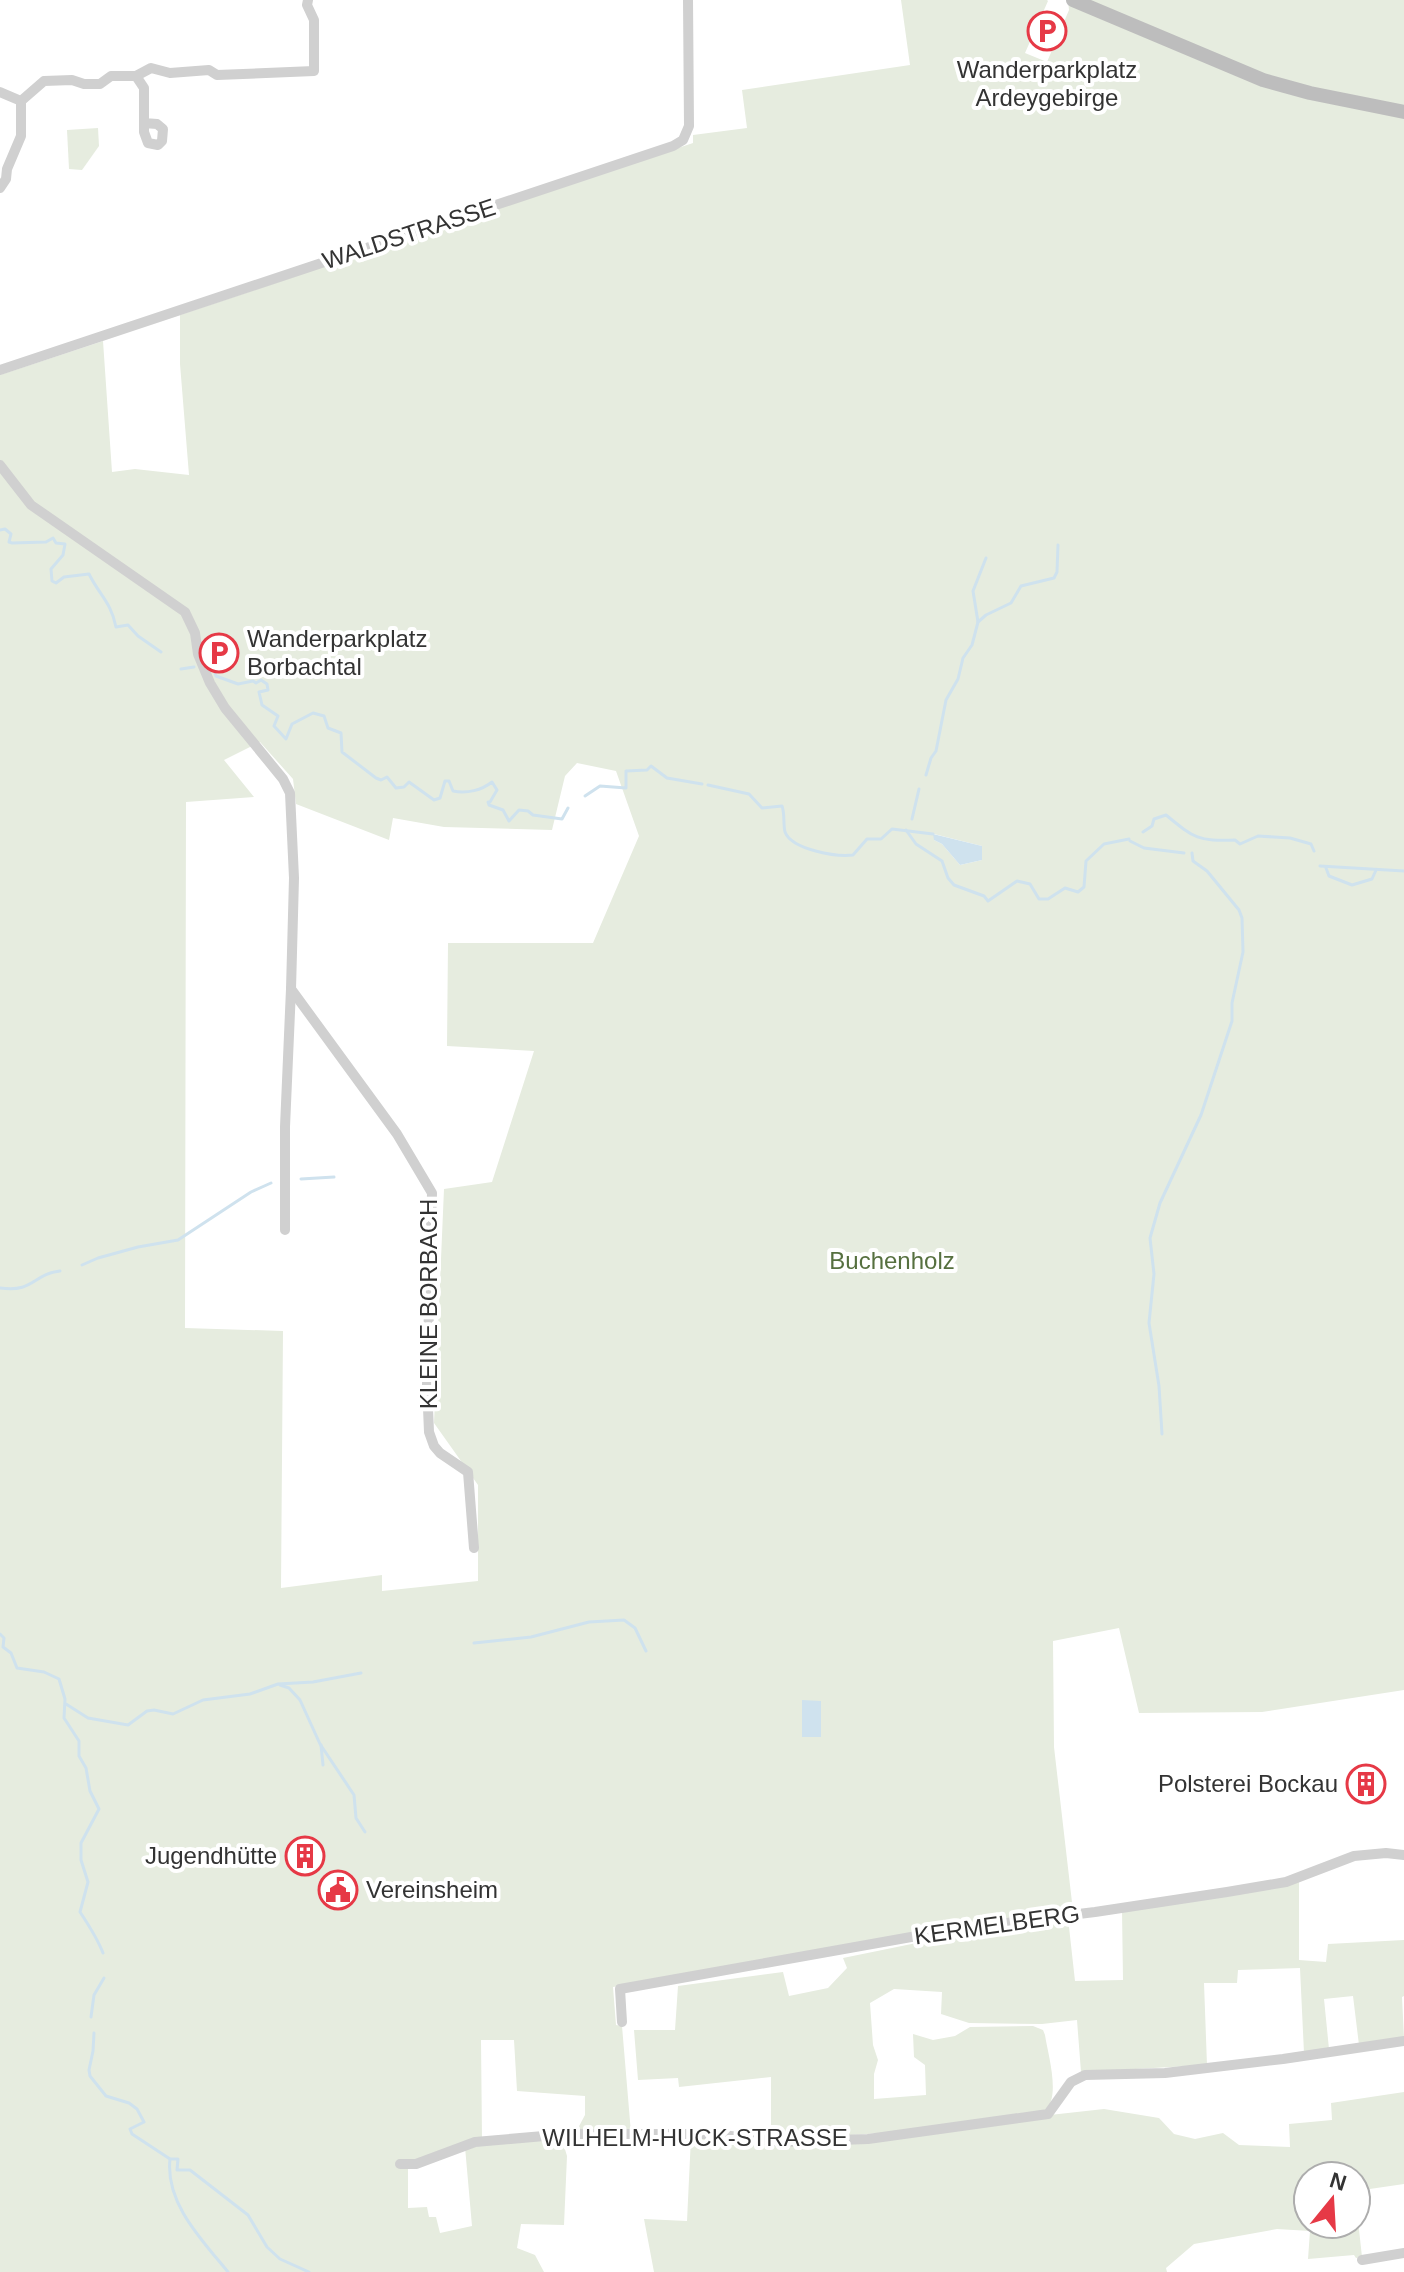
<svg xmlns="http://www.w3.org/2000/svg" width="1404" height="2272" viewBox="0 0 1404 2272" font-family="Helvetica,sans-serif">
  <rect width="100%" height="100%" fill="#fff"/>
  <g fill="#e6ecdf" fill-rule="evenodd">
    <path d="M901,0H1047L1048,1L1025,53L1047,62L1069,10L1068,0H1404V1690L1262,1712L1139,1713L1119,1628L1053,1641L1054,1747L1073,1911L959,1926L613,1987L616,2025L622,2026L631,2133L577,2130L585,2115V2096L517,2091L514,2040H481L482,2140C456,2143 435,2156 409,2162L405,2168H408V2208L427,2207L429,2217H436L440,2233L472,2226L465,2147L561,2136L567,2156L564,2225L521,2224L517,2248L535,2255L544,2272H0V375L103,341L112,472L135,469L189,475L180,364V315L693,143V135L747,128L742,90L910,65ZM260,742L293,779L296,804L389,840L393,818L444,827L552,830L565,776L577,763L616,771L639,836L593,943H448L447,1046L534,1051L492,1182L444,1189L434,1423L478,1485V1581L382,1591V1575L281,1588L283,1331L185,1328L186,802L254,797L224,760ZM934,834L982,846V860L960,865L942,844L934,840Z"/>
    <path d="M98,128L99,146L82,170L69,169L67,130Z"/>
    <path d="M1299,1880V1960L1326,1962L1328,1944L1404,1940V1996L1402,1997L1404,2038L1359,2045L1353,1996L1324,1999L1329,2049L1304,2053L1300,1968L1238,1970L1237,1983H1204L1207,2065L1081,2072L1077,2020L1042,2024L969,2023L941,2014L942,1992L894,1989L870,2003L873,2045L878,2060L874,2074V2099L926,2095L925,2065L914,2057L913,2034L933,2040L955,2036L970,2027L1033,2026L1043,2030L1045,2035C1048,2055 1061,2097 1045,2111L909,2131L781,2140L771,2137V2077L679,2087L678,2078L638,2080L634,2030H675L678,1986L783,1972L789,1996L828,1988L847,1968L843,1958L990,1928L1068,1918L1075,1981L1123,1980L1122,1910Z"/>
    <path d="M1404,2092V2184L1356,2191V2176H1308V2224H1356V2202L1362,2257L1356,2258L1354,2255L1308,2259L1310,2231L1277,2229L1194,2244L1166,2268L1167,2272H654L644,2219L687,2221L691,2137H713L780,2145L1104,2109L1159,2118L1174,2134L1195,2139L1223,2133L1239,2145L1290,2147L1289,2124L1332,2120L1331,2103Z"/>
  </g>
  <g fill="#cfe2ee">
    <path d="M933,834L982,846V860L960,865L942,844L934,840Z"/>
    <path d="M802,1700L821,1701V1737H802Z"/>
  </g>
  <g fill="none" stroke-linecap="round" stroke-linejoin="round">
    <g stroke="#cfe2ee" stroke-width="3">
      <path d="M0,530L5,529L11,534L9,542L12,543L46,542L53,538L56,543L65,544L63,555L51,569L52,581L56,583L64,577L89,574C100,596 111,602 116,627L128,625L138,636L161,652"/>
      <path d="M978,622L973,591L986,558"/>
      <path d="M209,666L214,670L216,676L238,684L253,681L256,683L261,680L267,684L268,690L259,692L262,705L278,716L274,726L286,739L292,724L313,713L324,716L328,728L341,733L342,752L376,778L381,780L387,777L396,788L404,787L409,782L434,800L440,798L445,781H449L453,791C467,794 482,790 492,782L497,790L490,802H488L489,805L503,810L509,821L519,810L528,811L533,815L562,819L568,808"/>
      <path d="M181,669L194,667"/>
      <path d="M926,775L931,758L936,751L946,700L958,679L963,658L972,645L978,622L986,615L1011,603L1021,586L1054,578L1057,572L1058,545"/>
      <path d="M708,785L749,794L762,808L782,806C785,814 783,824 785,832C792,850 837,857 853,855L867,839H881L892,829L933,834"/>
      <path d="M585,796L600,786L626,788V771L647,770L651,766L667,778L702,784"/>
      <path d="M912,819L919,789"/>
      <path d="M906,830L916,844L942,861L948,878L954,885L984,896L988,901L1017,881L1030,884L1039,899H1048L1065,888L1078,892L1084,887L1086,861L1104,844L1129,839"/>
      <path d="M1143,832L1152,826L1154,819L1166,815C1195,839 1198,841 1235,840L1240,844L1258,836L1290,838L1311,844L1314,851"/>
      <path d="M1130,841L1144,848L1184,853"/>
      <path d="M1320,866L1404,871"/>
      <path d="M1326,868L1329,876L1352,885L1372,879L1376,870"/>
      <path d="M301,1179L334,1177"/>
      <path d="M82,1265L98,1258L138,1247L178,1240L251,1192L271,1183"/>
      <path d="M0,1288C34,1293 33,1274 60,1271"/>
      <path d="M1162,1434L1159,1386L1149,1323L1154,1274L1150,1238L1160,1203L1201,1115L1232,1021V1003L1243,952L1242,918L1239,910L1207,871L1193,861L1192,853"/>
      <path d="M0,1634L4,1638L3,1647L11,1653L17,1668L44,1672L59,1679L65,1699L64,1718L79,1741V1756L86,1768L90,1791L99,1809L81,1843V1860L88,1882L80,1912C88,1924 98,1940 103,1953"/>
      <path d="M474,1643L531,1637L589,1622L624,1620L635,1628L646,1651"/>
      <path d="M280,1685L289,1688L300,1700L320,1744L354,1795L356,1818L365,1832"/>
      <path d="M66,1704L88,1718L128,1725L147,1711L154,1710L173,1714L203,1700L250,1694L278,1684L313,1682L361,1673"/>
      <path d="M321,1745L323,1765"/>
      <path d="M91,2017L94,1995L104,1978"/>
      <path d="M94,2033L93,2051L89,2070L90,2076L106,2096L129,2103L137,2109L144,2122L130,2129L132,2134L170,2159H178L177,2170H190L248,2215L267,2247L280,2259L309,2272"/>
      <path d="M170,2159C165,2203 202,2240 228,2272"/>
    </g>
    <g stroke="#d0d0d0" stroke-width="10">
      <path d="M136,76L144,88V132L148,143L158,145L162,141L163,129L157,124L144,123"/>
      <path d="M0,92L21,101L44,81L72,80L84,84H100L111,76H136L151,68L170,73L209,70L217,75L314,71V20L307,5L308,0"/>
      <path d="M0,188L6,179L7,169L21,136V101"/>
      <path d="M0,370L673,146L683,140L689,126L688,0"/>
      <path d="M0,465L31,505L185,612L195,633L198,654L210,683L225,708L283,779L290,793L294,878L291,989L397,1134L432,1193L427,1384L429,1432L434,1446L440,1453L468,1472L474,1548"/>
      <path d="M285,1230V1127L291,989"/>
      <path d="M622,2022L620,1989L956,1929L1095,1912L1227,1892L1286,1882L1354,1856L1386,1853L1404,1855"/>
      <path d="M400,2164H416L475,2142L567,2134H714L781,2142L868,2139L1048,2114L1071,2082L1085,2075L1165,2073L1283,2059L1404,2041"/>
      <path d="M1362,2260L1404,2253"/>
    </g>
    <path stroke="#bdbdbd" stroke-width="14" d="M1073,0L1263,80L1310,93L1404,112"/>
  </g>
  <defs>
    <g id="parking-ring" transform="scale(2)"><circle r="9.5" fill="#fff" stroke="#e63946" stroke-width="1.5"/><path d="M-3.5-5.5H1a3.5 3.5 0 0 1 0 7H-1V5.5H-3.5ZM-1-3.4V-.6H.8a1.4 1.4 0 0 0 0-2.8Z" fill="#e63946"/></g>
    <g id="building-ring" transform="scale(2)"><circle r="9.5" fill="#fff" stroke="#e63946" stroke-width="1.5"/><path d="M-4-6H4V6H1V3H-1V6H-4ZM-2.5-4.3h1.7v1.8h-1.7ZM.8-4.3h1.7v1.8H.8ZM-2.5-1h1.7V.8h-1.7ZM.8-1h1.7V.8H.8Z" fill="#e63946"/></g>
    <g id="civic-ring" transform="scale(2)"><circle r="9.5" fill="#fff" stroke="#e63946" stroke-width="1.5"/><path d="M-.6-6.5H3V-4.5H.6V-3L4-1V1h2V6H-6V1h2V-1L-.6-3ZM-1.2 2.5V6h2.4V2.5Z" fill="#e63946"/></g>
  </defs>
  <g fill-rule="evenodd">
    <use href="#parking-ring" x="1047" y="31"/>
    <use href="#parking-ring" x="219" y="653"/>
    <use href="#building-ring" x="1366" y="1784"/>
    <use href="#building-ring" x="305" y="1856"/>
    <use href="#civic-ring" x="338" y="1890"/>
  </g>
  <g text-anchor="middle" stroke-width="8" stroke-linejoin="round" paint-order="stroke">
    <g font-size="24" fill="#333" stroke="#fff" text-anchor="start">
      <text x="1047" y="78" text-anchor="middle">Wanderparkplatz<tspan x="1047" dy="28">Ardeygebirge</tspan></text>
      <text x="247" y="647">Wanderparkplatz<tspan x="247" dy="28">Borbachtal</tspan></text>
      <text x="1338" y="1792" text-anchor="end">Polsterei Bockau</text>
      <text x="277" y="1864" text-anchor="end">Jugendhütte</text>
      <text x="366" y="1898">Vereinsheim</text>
    </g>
    <g font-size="24" fill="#333" stroke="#fff">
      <text transform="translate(409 234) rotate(-18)" y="8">WALDSTRASSE</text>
      <text transform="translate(429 1304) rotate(-90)" y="8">KLEINE BORBACH</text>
      <text transform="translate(997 1925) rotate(-8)" y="8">KERMELBERG</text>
      <text x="695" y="2146">WILHELM-HUCK-STRASSE</text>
    </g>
    <g font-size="24" fill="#56703f" stroke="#fff">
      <text x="892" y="1269">Buchenholz</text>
    </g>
  </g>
  <g transform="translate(1332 2200) rotate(18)"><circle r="38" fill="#ffffff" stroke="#adadad" stroke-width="2"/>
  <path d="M0-6L14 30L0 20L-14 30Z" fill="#e63946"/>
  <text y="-12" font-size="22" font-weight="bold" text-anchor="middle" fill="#333333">N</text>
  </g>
</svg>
